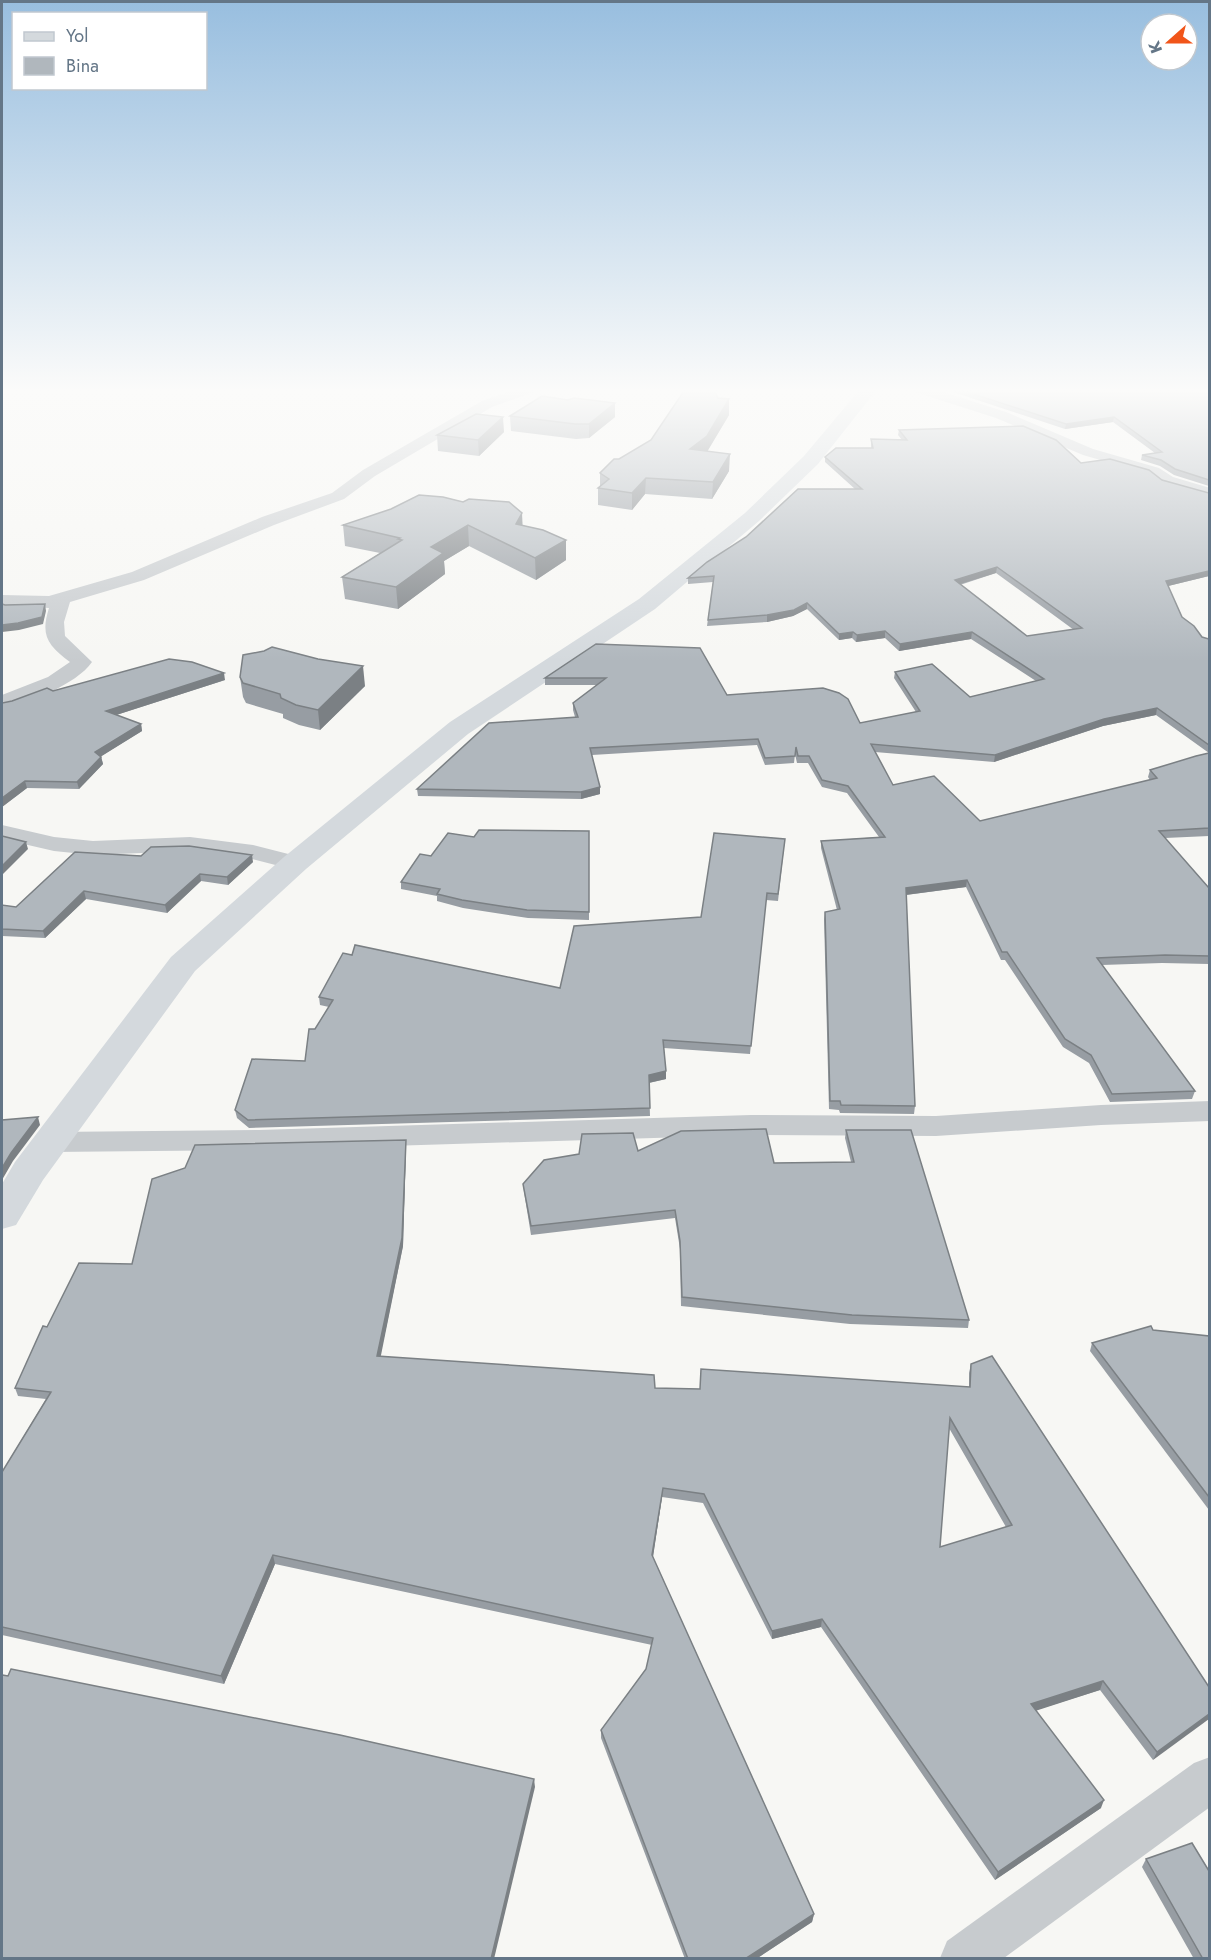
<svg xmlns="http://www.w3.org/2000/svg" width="1211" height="1960" viewBox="0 0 1211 1960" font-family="Jost,sans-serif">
  <rect width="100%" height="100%" fill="#f7f7f4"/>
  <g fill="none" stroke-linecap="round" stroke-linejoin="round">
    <g fill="#c7cbce" fill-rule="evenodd">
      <path d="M519,388H539L537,391L492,407L375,476L344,499L274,525L144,580L70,602L64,622L65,636L92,662C76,685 28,703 2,708V695L48,677L70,662C48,645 40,636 49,608L2,605V595L49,596L132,572L262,517L332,493L363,470L482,401Z"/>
      <path d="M910,388H931L1006,412L1093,449L1159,468L1173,477L1210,488V498L1161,483L1149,474L1083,455L996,418L912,391Z"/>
      <path d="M2,825L54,837L93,841L190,837L253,845L304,858L307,863L304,868L295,870L252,859L190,851L93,855L54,851L2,839Z"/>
      <path d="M1210,1101V1121L1101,1125L936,1136L751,1135L259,1150L52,1152L41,1149L37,1142L41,1135L52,1132L259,1130L751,1115L936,1116L1101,1105Z"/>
      <path d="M1210,1757V1807L1004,1958H940L947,1941L1194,1763Z"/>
    </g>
    <path fill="#d4d9dd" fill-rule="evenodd" d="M861,388H878L818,464L759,521L655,609L468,734L306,869L195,971L43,1180L16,1225L2,1229V1184L15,1162L171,957L284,857L450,722L639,599L745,513L804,456Z"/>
  </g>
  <g fill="#979da3" fill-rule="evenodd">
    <path d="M941,388H1209V486L1174,475L1160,466L1141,460L1142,455L1155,453L1113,422L1065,429Z"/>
    <path d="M718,398L729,399V415L707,451L729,471L712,499L645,494L632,510L598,505V488L600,486V473Z"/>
    <path d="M568,400L615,403V417L589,438L576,439L511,431L510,416Z"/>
    <path d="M899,430L1081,463L1162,480L1209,493V576L1168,586L1182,617L1202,637L1209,639V753L1156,715L1103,726L994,762L875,752L893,785L980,821L1150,780L1148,777L1150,770L1209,753V836L1165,838L1209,888V964L1162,963L1102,965L1195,1091L1192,1099L1110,1102L1089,1063L1063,1047L1005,960H1001L966,887L906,895L915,1106L914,1114L840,1113L839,1110L829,1109L824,919L825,912L837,910L821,848V841L879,837L847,793L822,787L808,763H797L795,754L794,763L765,765L757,745L592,755L600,787V794L581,799L418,796L417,789L575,717L573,710V703L597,685H545V678L596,644L727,695L860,723L916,712L894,678L895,672L970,697L1036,681L971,639L899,651L885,638L856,642L852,638L839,640L807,609L793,616L767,622L707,626L713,582L688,584V578L855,489L825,462V457L871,448V439L902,440L898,435ZM996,573L1074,630L1027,636L960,585Z"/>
    <path d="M504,432L479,456L438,451L437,435Z"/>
    <path d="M463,502L522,513V526L566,560L536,580L469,546L444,561L445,574L398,609L345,599L342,577L380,553L345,546L343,525Z"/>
    <path d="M240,677L365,686L320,730L299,725L283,718V714L246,703L243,697Z"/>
    <path d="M225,680L116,715L141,724L142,731L101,756L103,764L79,789L27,788L2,807L53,691Z"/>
    <path d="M589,831V920L528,918L463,908L437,901V896L401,889V882L431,856L474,837Z"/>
    <path d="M785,839L778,901L766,900L750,1054L664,1048L666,1079L649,1083L650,1116L249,1128L237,1118L235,1110L305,1061L315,1029L329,1007L320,1005L319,997L560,988L701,917Z"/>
    <path d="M75,852L253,862L228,885L201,881L167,913L86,899L45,938L2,936V905L16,907Z"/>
    <path d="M846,1130L969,1320L968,1328L850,1324L681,1306L680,1249L675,1218L531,1235L524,1192L523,1184L638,1151L774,1163L851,1162L845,1138Z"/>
    <path d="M406,1148L403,1246L380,1357L655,1388L700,1389L969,1387V1373L971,1364L1209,1687L1153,1760L1100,1690L1036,1710L1101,1808L995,1880L821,1627L772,1639L703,1503L662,1497L653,1557L814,1914L812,1922L756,1959H685L601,1738V1730L646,1669L652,1645L275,1564L224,1684L2,1635V1472L46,1399L18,1396L15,1388L47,1327L132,1264ZM949,1428L1006,1527L940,1547Z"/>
    <path d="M1153,1330L1209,1336V1510L1090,1351L1092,1343Z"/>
    <path d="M1146,1859L1209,1959H1194L1142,1867Z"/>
  </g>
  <g fill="#7b8084">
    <path d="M729,399V415L707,452L690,449Z"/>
    <path d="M615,403V417L589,438V424Z"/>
    <path d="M503,417L504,432L479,456L478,440Z"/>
    <path d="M1114,417L1113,422L1065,429L1066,424Z"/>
    <path d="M730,454L729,471L712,499L713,482Z"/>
    <path d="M646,478L645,494L632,510V493Z"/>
    <path d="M522,513L523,534L516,524Z"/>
    <path d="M468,525L469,546L444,561L445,574L398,609L396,587L431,547Z"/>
    <path d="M566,540V560L536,580L535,558Z"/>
    <path d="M997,567L996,573L954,586L955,580Z"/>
    <path d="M1209,571V576L1164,587L1166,581Z"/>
    <path d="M807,603V609L793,616L767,622V615Z"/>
    <path d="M45,604L46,611L43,624L19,630L2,632V625Z"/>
    <path d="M885,631V638L856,642L857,635Z"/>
    <path d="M853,632L852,638L839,640V634Z"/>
    <path d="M972,632L971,639L899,651L900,644Z"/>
    <path d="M363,666L365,686L320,730L318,710Z"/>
    <path d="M224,673L225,680L107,718L106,711Z"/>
    <path d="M1157,708L1156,715L1103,726L994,762L995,755L1104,719Z"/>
    <path d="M141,724L142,731L97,759L95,752Z"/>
    <path d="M101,757L103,764L79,789L77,782Z"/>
    <path d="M25,781L27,788L2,807V798Z"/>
    <path d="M600,787V794L581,799V792Z"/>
    <path d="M26,842L28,849L2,875V866Z"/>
    <path d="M252,855L253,862L228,885L227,877Z"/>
    <path d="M200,874L201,881L167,913L165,905Z"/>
    <path d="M967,880L966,887L905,895L906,888Z"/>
    <path d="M84,891L86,899L45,938L43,931Z"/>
    <path d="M666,1071V1079L648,1083L649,1075Z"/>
    <path d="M38,1117L40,1125L13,1161L2,1180V1168L11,1153Z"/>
    <path d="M406,1140V1148L403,1246L379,1365L377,1356Z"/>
    <path d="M663,1488L662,1497L652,1563V1555Z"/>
    <path d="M273,1555L275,1564L224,1684L221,1676Z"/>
    <path d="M822,1619L821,1627L772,1639V1631Z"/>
    <path d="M1103,1681L1100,1690L1029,1713L1031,1704Z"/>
    <path d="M1209,1714V1719L1153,1760L1157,1752Z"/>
    <path d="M534,1779L535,1787L494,1959H491Z"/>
    <path d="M1104,1800L1101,1808L995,1880L998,1872Z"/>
    <path d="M814,1914L812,1922L756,1959H745Z"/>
  </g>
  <g fill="#b0b7bd" stroke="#7b8084" stroke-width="1.5" fill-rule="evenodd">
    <path d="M686,388H713L718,398L729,399L707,436L690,449L730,454L713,482L646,478L632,493L598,488L609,479L600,473L614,459H619L651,440Z"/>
    <path d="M955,388H1209V480L1175,469L1161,460L1142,455L1162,452L1114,417L1066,424Z"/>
    <path d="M542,396L568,400L574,398L615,403L589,424H575L510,416Z"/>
    <path d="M476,414L503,417L478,440L437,435Z"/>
    <path d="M1023,426L1056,440L1081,463L1110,459L1149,470L1162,480L1209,493V571L1166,581L1182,617L1194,626L1202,637L1209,639V745L1157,708L1104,719L995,755L871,744L893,785L934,776L980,821L1157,778L1150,770L1196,756L1209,753V828L1159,831L1209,888V956L1165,955L1097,958L1195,1091L1112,1094L1091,1055L1065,1039L1007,952H1002L967,880L906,888L915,1106L841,1105L840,1101H830L825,912L840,909L821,841L885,837L848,786L822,780L809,756H798L796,747L795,756L765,758L758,739L590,748L600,787L581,792L417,789L489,723L578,717L573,703L606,678H545L596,644L700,648L727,695L823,688L839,693L848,699L860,723L920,711L895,672L932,664L970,697L1044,679L972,632L900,644L885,631L857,635L853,632L839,634L807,603L794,610L767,615L708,620L714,576L688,578L707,562L746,537L798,489H862L825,457L836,448H873L871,439L907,440L899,430ZM997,567L1082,628L1027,636L955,580Z"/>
    <path d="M419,495L443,497L463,502L469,499L509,502L522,513L516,524L543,530L566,540L535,558L468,525L431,547L443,553L396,587L342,577L402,540L398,539L400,538L343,525L391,509Z"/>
    <path d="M2,604L5,605L45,604L42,617L18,623L2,625Z"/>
    <path d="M272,647L318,659L363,666L318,710L296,705L281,698L280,694L243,683L240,677L243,655L264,651Z"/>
    <path d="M169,659L192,662L224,673L106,711L141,724L95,752L101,757L77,782L25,781L2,798V703L12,701L47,688L53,691Z"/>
    <path d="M479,830L589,831V912L527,910L462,900L437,894L440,889L401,882L420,854L431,856L448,833L474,837Z"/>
    <path d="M714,833L785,839L778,894L767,893L751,1046L663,1040L666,1071L649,1075L650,1108L248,1120L235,1110L252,1059L305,1061L309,1029H315L333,1000L319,997L343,953L352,955L355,945L560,988L574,926L701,917Z"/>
    <path d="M2,836L26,842L2,866Z"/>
    <path d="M189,846L252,855L227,877L200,874L165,905L84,891L43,931L2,929V905L16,907L75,852L141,856L151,847Z"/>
    <path d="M38,1117L11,1153L2,1168V1120Z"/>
    <path d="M766,1129L774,1163L854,1162L846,1130H911L969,1320L852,1315L682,1297L680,1241L675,1210L531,1226L523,1184L544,1160L579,1154L582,1134L633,1133L638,1151L681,1131Z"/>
    <path d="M406,1140L402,1238L377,1356L654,1375L655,1388L700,1389L701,1369L970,1387L971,1364L992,1356L1209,1687V1714L1157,1752L1103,1681L1031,1704L1104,1800L998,1872L822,1619L772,1631L704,1494L663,1488L652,1555L814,1914L745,1959H688L601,1730L646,1669L653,1638L273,1555L221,1676L2,1627V1472L51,1392L15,1388L43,1326L47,1327L79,1263L132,1264L152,1179L185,1168L195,1145ZM950,1418L1012,1525L940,1547Z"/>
    <path d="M1151,1326L1153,1330L1209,1336V1497L1092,1343Z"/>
    <path d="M11,1669L340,1735L534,1779L491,1959H2V1675L8,1676Z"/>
    <path d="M1192,1843L1209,1871V1959H1203L1146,1859Z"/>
  </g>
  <linearGradient id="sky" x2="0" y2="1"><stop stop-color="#98bedf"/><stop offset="0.59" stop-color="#fbfbfa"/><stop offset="1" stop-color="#fbfbfa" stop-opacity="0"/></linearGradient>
  <rect width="1211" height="662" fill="url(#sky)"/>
  <rect width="1211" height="1960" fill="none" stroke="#647687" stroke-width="6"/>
  <rect x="12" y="12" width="195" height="78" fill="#ffffff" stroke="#c1c8cf" stroke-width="1.5"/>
  <rect x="24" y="32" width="30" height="9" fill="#d4d9dd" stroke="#c1c8cf" stroke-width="1.5"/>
  <text x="66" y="42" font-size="18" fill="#647687">Yol</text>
  <rect x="24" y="57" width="30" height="18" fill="#b0b7bd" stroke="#c1c8cf" stroke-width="1.5"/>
  <text x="66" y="72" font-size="18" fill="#647687">Bina</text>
  <g transform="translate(1169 42) rotate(249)"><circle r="28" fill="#ffffff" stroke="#c1c8cf" stroke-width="1.5"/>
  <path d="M0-4.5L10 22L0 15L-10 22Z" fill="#f1551a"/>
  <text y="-9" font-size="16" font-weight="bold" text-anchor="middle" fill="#647687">K</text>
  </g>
</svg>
